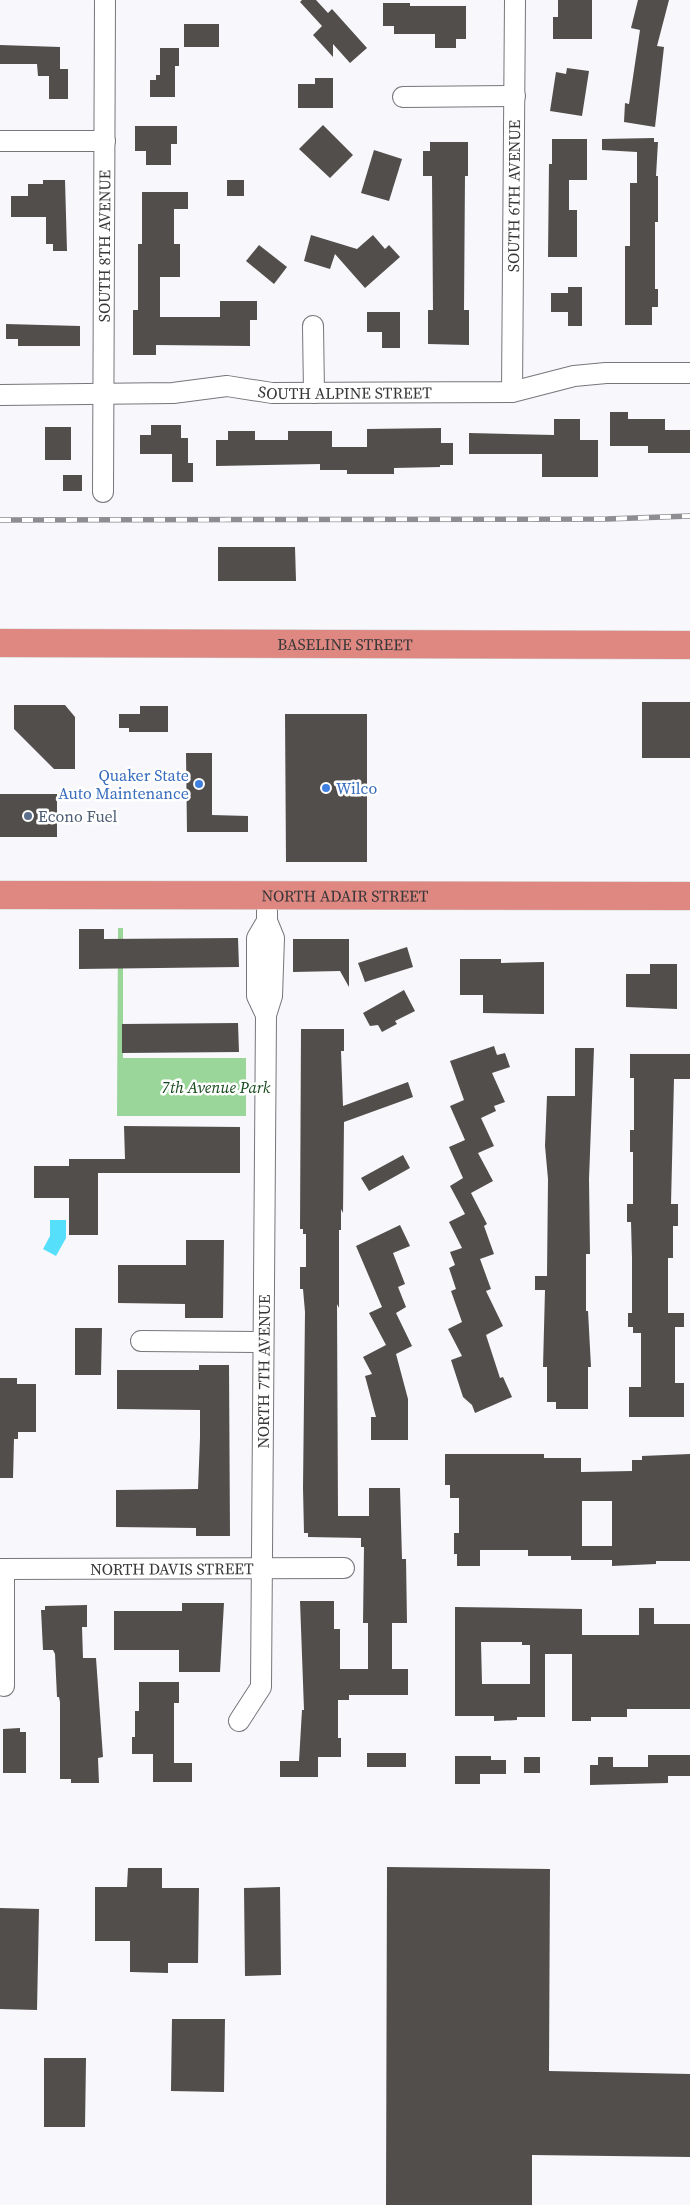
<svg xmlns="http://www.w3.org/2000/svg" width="690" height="2205" viewBox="0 0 690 2205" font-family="'Source Serif 4',serif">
  <rect width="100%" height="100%" fill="#f7f7fc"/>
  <path fill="#9ad59a" d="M118,928H123V1058H246V1116H117Z"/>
  <path fill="#55dffa" d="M50,1220H66V1238L56,1256L43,1249L50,1236Z"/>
  <g fill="#524e4b" fill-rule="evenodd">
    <path d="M302,0H316L328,13L332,9L367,48L350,63L333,44V57L313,35L322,26L300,2Z"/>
    <path d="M558,0H592V39H553V17H558Z"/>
    <path d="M638,0H669L657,46L664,47L655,127L624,122L625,103L629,104L640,30L631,28Z"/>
    <path d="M383,3H410V6H466V39H456V48H435V34H394V26H383Z"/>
    <rect x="184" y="24" width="35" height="23"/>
    <path d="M0,45L60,47V69H68V99H49V76H38L37,64H0Z"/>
    <path d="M160,48H179V66H175V97H150V80H156V75H160Z"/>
    <path d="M567,68L589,71L582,116L550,111L556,72L566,74Z"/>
    <path d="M315,78H333V108H298V84H315Z"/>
    <path d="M323,125L353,155L330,178L299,149Z"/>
    <path d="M135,126H177V144H171V165H146V151H135Z"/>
    <path d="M654,138V142H658L656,176H658V222H655V289H658V307H652V325H625V246H630V183H637V152L602,150V139Z"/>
    <path d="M552,139H587V180H569V210H577V257H548L549,164H552Z"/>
    <path d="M430,142H468V176H465L464,310H469V345L428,344V310H433L432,176H423V151H430Z"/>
    <path d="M374,150L402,159L389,201L361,193Z"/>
    <path d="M43,180H65L67,251H53V244H46V217H11V196H28V184H43Z"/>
    <rect x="227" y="180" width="17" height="16"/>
    <path d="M142,192H188V209H174V244H180V277H160V317H220V301H257V320H250V346L156,345V355H133V310H138V244H142Z"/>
    <path d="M311,235L357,249L373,235L385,249L389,245L400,257L365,288L335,254L330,269L304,261Z"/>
    <path d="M259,245L287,267L274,284L246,261Z"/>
    <path d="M568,287H582V326H568V312H551V293H568Z"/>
    <path d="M367,312H400V348H382V332H367Z"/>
    <path d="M6,324L80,326V346H18V339H6Z"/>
    <path d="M610,412H628V419H665V430H690V453H648V446H610Z"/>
    <path d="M554,419H580V440H598V477H542V454H469V433L554,435Z"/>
    <path d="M151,425H181V438H188V463H193V482H172V454H140V435H151Z"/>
    <rect x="45" y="427" width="26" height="33"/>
    <path d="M441,428V443H453V465H440V467L394,468V474H347V470H320V464L216,466V440H228V431H255V440H288V431H332V447H367V429Z"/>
    <rect x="63" y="475" width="19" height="16"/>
    <path d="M218,547H295L296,581H218Z"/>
    <rect x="642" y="702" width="48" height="56"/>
    <path d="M14,705H65L75,717V769H54L14,729Z"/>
    <path d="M140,706H168V732H129V728H119V714H140Z"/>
    <path d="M285,714H367V862H286Z"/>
    <path d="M186,753H212V815L248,816V832H187Z"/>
    <rect x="0" y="794" width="57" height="43"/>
    <path d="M79,929H104V939L238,938L239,967L79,969Z"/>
    <path d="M293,939H349V987L340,971L293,972Z"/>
    <path d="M407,947L413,967L365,982L358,963Z"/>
    <path d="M460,959H501V963L544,962V1014L483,1013V995H460Z"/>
    <path d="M650,964H677V1009L626,1007V974H650Z"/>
    <path d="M404,990L415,1011L395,1021L397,1024L382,1032L378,1025L370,1026L363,1013Z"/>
    <path d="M238,1023L239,1052L122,1053V1024Z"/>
    <path d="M301,1029H344V1051H341L343,1106L408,1082L413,1097L344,1122L343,1213L341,1209V1230H339V1308L337,1304L338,1516H369V1488H400L402,1559H406L407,1623H392V1669H408V1695H349V1700H338V1738H341V1757H318V1777H280V1761H299L302,1710H304L300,1601H334V1629H340V1669H368V1623H363L364,1547H361V1538L308,1537V1533H304L303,1488L305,1312L303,1289H300V1267H306V1234H303V1229H300Z"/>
    <path d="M494,1046L497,1055L505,1053L510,1067L492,1073L505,1102L494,1106L496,1111L481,1118L494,1146L478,1153L493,1181L471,1193L487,1224L484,1226L494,1254L480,1259L491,1289L486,1291L503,1326L486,1335L500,1378L503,1377L512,1397L475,1413L472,1405L463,1397L451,1360L462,1356L448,1329L462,1322L451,1291L456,1289L449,1268L455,1265L450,1252L462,1248L449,1222L465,1214L450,1186L463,1178L449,1147L465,1140L450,1106L464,1100L450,1061Z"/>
    <path d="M575,1048H594L589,1179L590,1254H586V1311H588L591,1367H588V1409H556V1402H547V1367H543L545,1290H535V1276H547L548,1179L545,1146L547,1096H575Z"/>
    <path d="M630,1054H690V1079H674L671,1204H678V1226H673V1258H668V1313H684V1327H675V1383H684V1417H629V1387H641V1333H633V1327H628V1313H632V1258L631,1222H627V1204H633V1152H630V1130H634V1078H630Z"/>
    <path d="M124,1126L240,1127V1173H98V1235H69V1198H34V1166H69V1159H125Z"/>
    <path d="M403,1155L410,1168L369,1191L361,1178Z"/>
    <path d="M400,1225L410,1246L393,1253L405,1284L398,1287L406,1307L396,1313L412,1346L396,1354L408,1399V1440H371V1417H376L365,1376L372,1374L363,1357L386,1345L369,1313L382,1307L356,1246Z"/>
    <path d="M186,1240H224L223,1318H185V1304L118,1303V1265H186Z"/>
    <path d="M75,1328H102L101,1375H75Z"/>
    <path d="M199,1365H229L230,1536H196V1528L116,1527V1490L198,1489L200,1438V1410L117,1409V1370H199Z"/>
    <path d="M0,1378H17V1384H36V1432H18V1439H14L13,1478H0Z"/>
    <path d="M445,1454H544V1458H581V1472L632,1471V1460H642V1456L690,1454V1561H656V1564L612,1566V1560H571V1556H528V1550H480V1566H457V1554H454V1533H459V1498H450V1485H445ZM582,1501H612V1546H582Z"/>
    <path d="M182,1603H224L220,1672H179V1650H114V1611H182Z"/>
    <path d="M87,1605V1627H82L83,1658H96L103,1757L98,1758L99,1783H71V1779H60V1702L59,1697H57L55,1654L53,1650H43L41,1610H45V1606Z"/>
    <path d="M455,1607L582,1609V1635H639V1608H654V1624H690V1709H627V1717H591V1721H572V1654H545V1717H517V1720L494,1721V1716H455ZM481,1642H522V1645H530V1684H482Z"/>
    <path d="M139,1682H179V1703H174V1763H192V1782H153V1754H132V1737H135V1711H139Z"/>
    <path d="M20,1728V1732H26V1773H3V1729Z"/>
    <rect x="367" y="1753" width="39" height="14"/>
    <path d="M648,1755H690V1776H668V1783L590,1785V1765H598V1757H613V1767H648Z"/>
    <path d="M455,1756H491V1760H506V1774H480V1784H455Z"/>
    <rect x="524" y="1757" width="16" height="16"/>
    <path d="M387,1867L550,1869L549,2071L690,2074V2157L532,2155V2205H386Z"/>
    <path d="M128,1868H162V1888H199L198,1963H168V1973L130,1972V1941H95V1887H127Z"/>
    <path d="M280,1887L281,1975L245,1976L244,1888Z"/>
    <path d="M0,1908L39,1909L37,2010L0,2009Z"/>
    <path d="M172,2019H225L224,2092L171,2091Z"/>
    <path d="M44,2058H86L85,2127H44Z"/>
  </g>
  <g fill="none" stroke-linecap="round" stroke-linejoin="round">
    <g stroke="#77767b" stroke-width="22">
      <g id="street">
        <path d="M403,97L515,96"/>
        <path d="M0,141H105"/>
        <path d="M313,326L314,393"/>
        <path id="s1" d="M512,392L515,0"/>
        <path id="s2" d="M0,395L173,393L227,386L272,393L512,392L574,376L606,373H690"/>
        <path id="s3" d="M103,492L105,0"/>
        <path d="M266,1015L257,996V938L267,921V911"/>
        <path d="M141,1341L263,1342"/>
        <path id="s4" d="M0,1569L344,1568"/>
        <path d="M4,1569V1686"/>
        <path id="s5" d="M239,1721L261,1687L266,1015L272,996L274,938L267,921"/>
      </g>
    </g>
    <g stroke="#d3d3d3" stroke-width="29">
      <g id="highway">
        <path id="s6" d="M0,643L690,645"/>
        <path id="s7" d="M0,895L690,896"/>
      </g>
    </g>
    <use href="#street" stroke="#fff" stroke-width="20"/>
    <use href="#highway" stroke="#df8781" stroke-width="28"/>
    <g stroke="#8e8e92" stroke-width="5.5">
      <path id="rail" d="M0,520L607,519L690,516"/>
    </g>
    <use href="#rail" stroke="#fff" stroke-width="4" stroke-dasharray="11" stroke-linecap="butt"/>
  </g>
  <g fill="#3f7fe0" stroke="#fff" stroke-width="2">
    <circle cx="199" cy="784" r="5"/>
    <circle cx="326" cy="788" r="5"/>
  </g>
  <circle fill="#5c6f8a" stroke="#fff" stroke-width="2" cx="28" cy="816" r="5"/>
  <g text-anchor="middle" stroke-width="5" stroke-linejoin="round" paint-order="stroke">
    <g font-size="16" fill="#373739" stroke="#fff">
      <text dy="6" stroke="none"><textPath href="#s1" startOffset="196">SOUTH 6TH AVENUE</textPath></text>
      <text dy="6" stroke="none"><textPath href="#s3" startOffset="246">SOUTH 8TH AVENUE</textPath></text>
      <text dy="6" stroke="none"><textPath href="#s2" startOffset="346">SOUTH ALPINE STREET</textPath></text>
      <text dy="6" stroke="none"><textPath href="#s6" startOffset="345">BASELINE STREET</textPath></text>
      <text dy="6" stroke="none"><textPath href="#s7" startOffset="345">NORTH ADAIR STREET</textPath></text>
      <text dy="6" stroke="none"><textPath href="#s5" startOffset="356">NORTH 7TH AVENUE</textPath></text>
      <text dy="6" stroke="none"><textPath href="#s4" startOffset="172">NORTH DAVIS STREET</textPath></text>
    </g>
    <g font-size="16" fill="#366cbe" stroke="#fff" text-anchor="end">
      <text x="189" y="781">Quaker State<tspan x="189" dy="18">Auto Maintenance</tspan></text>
      <text x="336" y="794" text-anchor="start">Wilco</text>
    </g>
    <g font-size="16" fill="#4e5e75" stroke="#fff" text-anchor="start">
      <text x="38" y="822">Econo Fuel</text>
    </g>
    <g font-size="16" font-style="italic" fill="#144719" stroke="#fff">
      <text x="216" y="1093">7th Avenue Park</text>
    </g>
  </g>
</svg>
